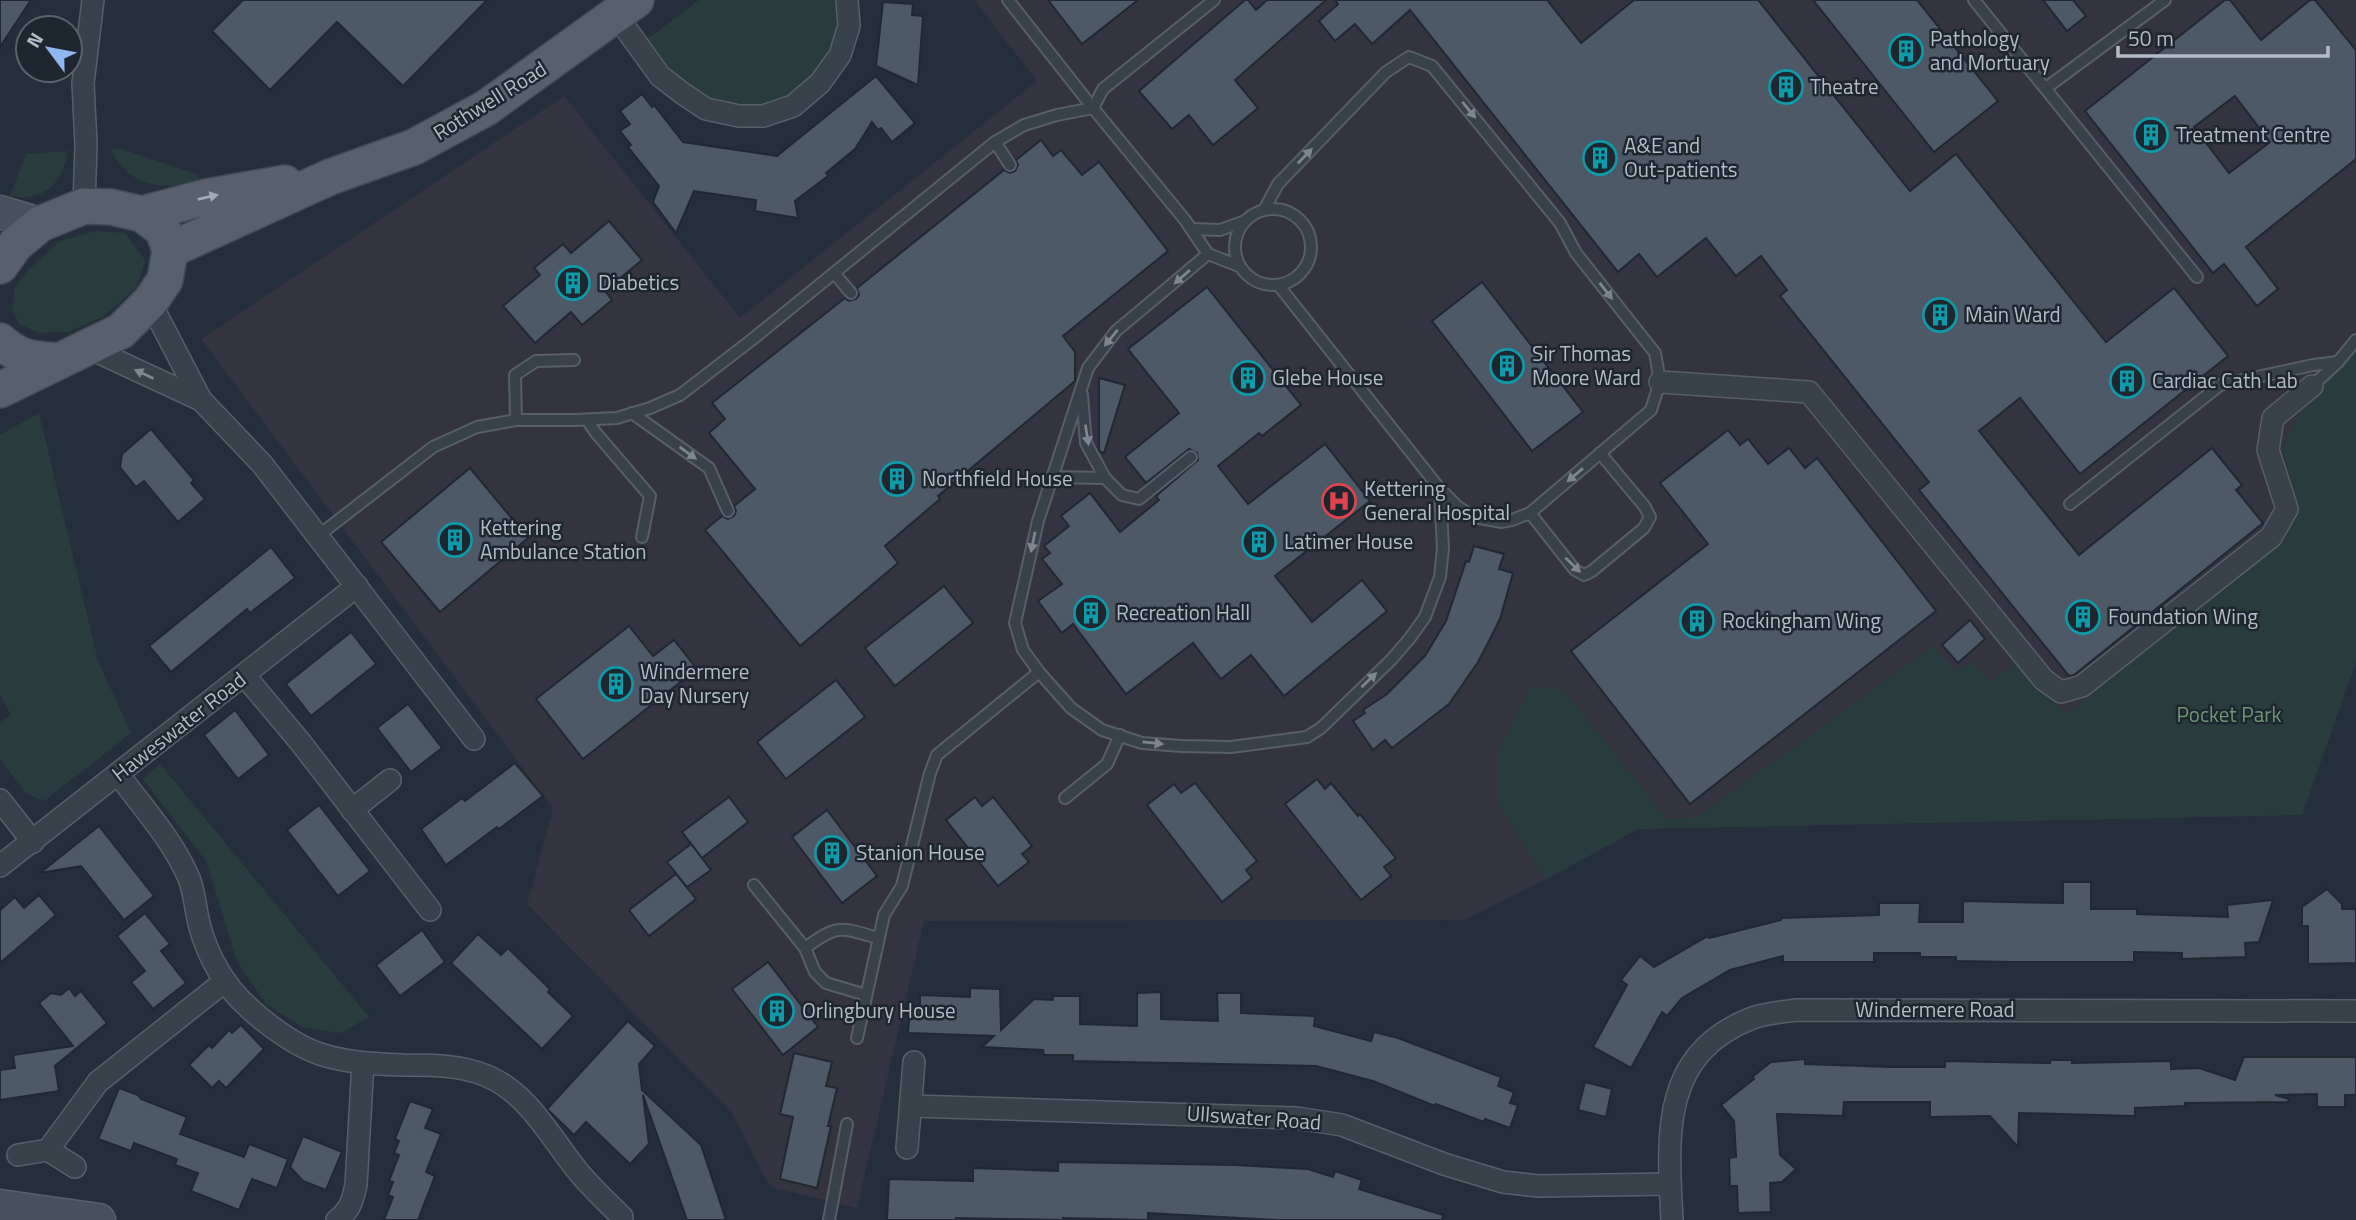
<svg xmlns="http://www.w3.org/2000/svg" width="2356" height="1220" viewBox="0 0 2356 1220" font-family="'Titillium Web',sans-serif">
  <rect width="100%" height="100%" fill="#252f3b"/>
  <path fill="#343340" d="M974,0H2356V662L2302,815L1638,829L1545,880L1464,920L924,921L857,1208L770,1187L731,1112L527,904L553,809L201,339L564,96L740,318L1037,81Z"/>
  <g fill="#283c3d">
    <path d="M699,0H835L837,20L835,36L819,70L795,94L756,109L716,104L684,85L646,40Z"/>
    <path d="M118,148L199,175L198,183C161,189 130,188 111,150Z"/>
    <path d="M68,151C62,184 44,202 10,196L26,154Z"/>
    <path d="M96,231L125,233L145,260L137,287L103,317L67,332L40,333L19,324L12,307L15,288L27,271L60,241Z"/>
    <path d="M2356,347V662L2302,815L1638,829L1545,880L1497,801V754L1531,687L1563,689L1667,819L1697,817L1933,646L1956,671L1972,661L1991,682L2019,661L2066,715L2286,539L2295,510L2290,474L2282,449C2298,409 2328,379 2356,347Z"/>
    <path d="M39,413L98,661L131,733L44,801L25,793L0,758V722L11,715L0,694V435Z"/>
    <path d="M160,764L369,1017L341,1033L304,1028L266,1004L237,961L206,861L143,779Z"/>
  </g>
  <g fill="#4e5967" stroke="#202832" stroke-width="2" fill-rule="evenodd">
    <path d="M0,0H31L0,47Z"/>
    <path d="M243,0H487L403,86L337,22L270,90L212,31Z"/>
    <path d="M1048,0H1138L1082,44Z"/>
    <path d="M1245,0H1248L1256,10L1267,0H1326L1235,80L1258,108L1213,145L1189,115L1172,129L1139,91Z"/>
    <path d="M1335,0H1547L1581,43L1634,0H1758L1910,191L1956,154L2106,342L2174,288L2228,356L2080,474L2020,398L1979,431L2079,555L2212,448L2242,485L2236,490L2263,523L2074,675L2069,676L1919,490L1929,482L1780,296L1787,290L1761,256L1736,276L1706,238L1657,277L1639,254L1618,272L1410,10L1372,44L1355,24L1335,41L1319,21L1338,4Z"/>
    <path d="M1813,0H1917L1998,101L1934,152Z"/>
    <path d="M2043,0H2073L2086,16L2067,31Z"/>
    <path d="M2225,0H2230L2261,40L2310,0H2315L2356,50V159L2246,247L2278,289L2257,306L2224,264L2213,273L2085,111ZM2235,96L2270,142L2229,173L2194,127Z"/>
    <path d="M883,2L913,4L912,15L923,16L918,85L876,66Z"/>
    <path d="M876,76L915,123L892,142L881,128L878,130L872,122L855,149L826,173L828,176L795,201L798,218L755,211L756,200L694,191L676,233L653,202L659,186L628,147L631,145L620,131L630,124L620,111L642,94L652,107L654,105L683,142L777,156Z"/>
    <path d="M1041,140L1053,156L1061,150L1082,175L1099,162L1168,251L1063,336L1075,352V381L938,496L940,499L885,546L898,563L800,646L705,530L722,516L728,519L734,516L736,511L734,506L755,489L709,433L725,419L712,403L845,298L849,301L856,299L859,295L857,288L1004,170L1010,173L1015,171L1018,165L1016,160Z"/>
    <path d="M609,221L642,260L605,291L612,300L582,325L571,312L535,343L503,306L540,275L534,268L563,244L571,253Z"/>
    <path d="M1482,282L1583,412L1532,451L1432,321Z"/>
    <path d="M1207,287L1301,405L1262,436L1259,433L1218,466L1248,504L1325,444L1370,501L1275,576L1312,622L1362,580L1387,611L1284,696L1251,655L1221,679L1193,643L1126,694L1073,624L1062,633L1038,601L1062,584L1042,559L1050,553L1044,546L1069,526L1061,516L1090,493L1120,532L1159,500L1156,496L1198,460L1197,453L1189,449L1146,483L1125,457L1179,413L1128,349Z"/>
    <path d="M1099,378L1125,385L1104,453L1099,451Z"/>
    <path d="M151,429L194,480L191,483L205,499L178,522L144,481L136,487L120,467L122,454Z"/>
    <path d="M1728,430L1740,445L1748,439L1768,464L1789,448L1805,468L1817,458L1936,611L1690,804L1571,651L1708,544L1660,483Z"/>
    <path d="M470,468L528,538L440,612L381,542Z"/>
    <path d="M1474,546L1504,554L1499,569L1513,573L1500,619L1489,641L1478,662L1449,704L1392,748L1385,740L1373,750L1353,721L1365,713L1363,710L1387,694L1425,656L1446,621L1466,561L1469,562Z"/>
    <path d="M271,547L295,578L250,613L247,609L171,672L149,646Z"/>
    <path d="M944,586L973,623L895,686L865,648Z"/>
    <path d="M1970,620L1985,639L1958,663L1942,645Z"/>
    <path d="M629,626L653,656L674,640L697,669L583,759L536,699Z"/>
    <path d="M351,632L376,664L311,716L286,684Z"/>
    <path d="M836,680L865,717L786,779L757,742Z"/>
    <path d="M408,704L442,748L411,772L377,728Z"/>
    <path d="M235,710L269,755L238,779L204,735Z"/>
    <path d="M515,763L543,796L499,829L497,827L446,865L421,829L462,798L465,801Z"/>
    <path d="M1317,779L1325,789L1331,783L1358,816L1360,814L1396,858L1384,867L1391,876L1361,900L1285,804Z"/>
    <path d="M1195,783L1257,861L1246,870L1252,878L1222,902L1147,805L1174,784L1181,793Z"/>
    <path d="M729,797L748,822L702,858L682,832Z"/>
    <path d="M975,797L982,806L993,797L1032,846L1022,854L1029,862L998,886L946,820Z"/>
    <path d="M319,805L370,871L338,896L287,830Z"/>
    <path d="M827,810L877,876L842,903L792,837Z"/>
    <path d="M99,826L154,896L124,920L81,866L40,873Z"/>
    <path d="M691,844L711,870L687,887L667,862Z"/>
    <path d="M676,874L696,899L649,936L629,910Z"/>
    <path d="M2063,882H2091V909H2137V914L2228,917L2227,905L2273,900L2259,942L2245,943L2246,957L2182,959V953L2134,952V962H2011L1956,961V957H1920V953H1874V962H1783V956L1730,970L1682,998L1667,1016L1662,1012L1631,1068L1593,1047L1627,985L1621,980L1640,956L1654,967L1708,936L1709,938L1781,920V918L1879,915V903H1920L1919,922H1963V901L2063,903Z"/>
    <path d="M2327,889L2342,904V909H2356V963L2308,964V926H2302V907Z"/>
    <path d="M39,895L56,915L0,963V910L15,897L24,908Z"/>
    <path d="M145,913L170,944L161,951L186,983L153,1009L131,982L145,971L117,936Z"/>
    <path d="M422,930L445,962L400,996L376,965Z"/>
    <path d="M478,934L501,955L508,948L550,989L548,992L573,1016L542,1049L451,963Z"/>
    <path d="M768,962L818,1027L783,1055L732,989Z"/>
    <path d="M69,988L75,996L81,991L107,1023L55,1066L59,1091L0,1100V1070L15,1068L13,1055L73,1046L39,1003L51,993L61,995Z"/>
    <path d="M970,988L1000,989L1001,1030L1034,999L1053,1000V996H1080V1024L1137,1026V993L1161,992V1019L1218,1021L1217,993H1241V1013L1315,1016L1314,1026L1371,1041L1374,1032L1398,1038L1501,1077L1498,1086L1514,1092L1510,1103L1518,1105L1510,1128L1485,1119L1484,1122L1436,1104L1435,1106L1373,1081L1316,1066L1073,1061V1055H1044L1043,1050L982,1047L994,1036L908,1033L910,1007L920,1008V995L970,997Z"/>
    <path d="M628,1021L655,1046L639,1064L642,1090L701,1145L726,1220H687L643,1095L649,1144L630,1164L586,1122L574,1135L547,1109Z"/>
    <path d="M241,1025L264,1049L226,1088L219,1081L212,1088L189,1065L209,1045L212,1048L229,1030L232,1033Z"/>
    <path d="M794,1053L832,1062L826,1086L837,1088L828,1126H831L817,1188L780,1179L793,1117L780,1114Z"/>
    <path d="M2244,1057H2356V1095H2345V1107H2317V1094L2275,1095L2289,1099L2288,1102L2185,1103V1106L2135,1108V1116L2019,1113L2018,1147L1990,1116L1930,1117V1102H1844L1843,1116L1777,1114L1780,1155L1796,1169L1782,1182L1770,1183L1771,1212L1738,1213L1737,1186H1730L1729,1158L1736,1157L1734,1121L1721,1105L1754,1079L1752,1077L1771,1062L1805,1059V1064L1891,1067H1945V1061L2050,1063V1060H2072V1063L2171,1061V1069L2199,1068L2235,1080Z"/>
    <path d="M1585,1082L1612,1089L1606,1117L1578,1110Z"/>
    <path d="M119,1088L138,1095L141,1099L187,1117L180,1134L244,1157L249,1144L288,1159L277,1188L252,1179L239,1210L191,1191L198,1173L175,1165L177,1159L134,1143L131,1151L98,1139Z"/>
    <path d="M410,1101L433,1109L425,1128L441,1134L426,1172L435,1176L418,1220H384L393,1197L388,1195L393,1182L389,1181L399,1155L394,1153L399,1141L395,1139Z"/>
    <path d="M303,1136L342,1152L326,1190L303,1181L290,1167Z"/>
    <path d="M1058,1162L1235,1165L1308,1169L1333,1177L1335,1171L1362,1180L1359,1189L1443,1215L1442,1220H1278L1148,1213V1220L1063,1218V1220L956,1218V1220H887L889,1179L973,1181V1168L1058,1171Z"/>
  </g>
  <g fill="none" stroke-linecap="round" stroke-linejoin="round">
    <g stroke="#575f69" stroke-width="14">
      <g id="lane">
        <path d="M1008,0L1093,108L1185,220L1208,254L1239,266"/>
        <path d="M1974,0L2197,277"/>
        <path d="M2046,88L2165,0"/>
        <path d="M1093,108L1103,89L1214,0"/>
        <path d="M995,142L1010,165"/>
        <circle cx="1273" cy="247" r="38"/>
        <path d="M1264,210L1278,184L1386,72L1409,57L1432,66L1560,223L1576,253L1655,353L1660,382L1651,410L1530,513L1512,520L1502,522L1474,517L1458,507L1440,489L1279,286"/>
        <path d="M1192,229L1220,230L1245,221"/>
        <path d="M1208,254L1116,331L1088,368L1038,521L1015,623L1023,650L1039,672L1071,708L1102,730L1142,743L1182,746L1231,747L1307,737L1321,728L1391,660L1410,638L1425,617L1440,577L1443,548L1440,489"/>
        <path d="M834,273L851,293"/>
        <path d="M2312,386L2338,362L2356,340"/>
        <path d="M1082,395L1086,443L1105,478L1122,495L1139,499L1191,457"/>
        <path d="M632,413L709,468L728,511"/>
        <path d="M516,420L515,375L536,361L574,360"/>
        <path d="M587,420L596,433L650,496L642,537"/>
        <path d="M1053,477L1105,478"/>
        <path d="M2070,504L2220,385L2313,365L2338,362"/>
        <path d="M1530,513L1575,570L1584,575L1592,571L1644,528L1650,517L1645,507L1600,453"/>
        <path d="M318,536L433,447L477,427L516,420H574L617,418L650,408L680,395L754,338L995,142L1024,125L1057,115L1093,108"/>
        <path d="M1065,798L1107,764L1120,735"/>
        <path d="M754,885L805,948L815,972L826,983L866,995"/>
        <path d="M805,948C838,924 840,927 878,938"/>
        <path d="M857,1038L884,915L902,886L930,773L937,755L1039,672"/>
        <path d="M829,1220L847,1124"/>
      </g>
    </g>
    <g stroke="#575f69" stroke-width="24">
      <g id="street">
        <path d="M616,15L660,76L682,93L706,109L739,116H763L793,106L820,83L840,55L849,26L847,0"/>
        <path d="M84,206L86,145L83,83L93,0"/>
        <path d="M150,302L201,400L262,464L474,739"/>
        <path d="M87,347L201,400"/>
        <path d="M1660,382L1809,392L2044,680L2061,692L2082,686L2271,537L2287,509L2268,450L2273,418L2312,386"/>
        <path d="M244,675L301,743L430,910"/>
        <path d="M119,775C143,808 171,838 188,876C195,891 195,910 200,927C208,957 225,987 249,1008C267,1025 296,1046 320,1054C347,1063 376,1064 404,1065C432,1065 461,1065 487,1076C530,1094 553,1142 581,1175C594,1190 608,1203 622,1217"/>
        <path d="M0,800L33,842"/>
        <path d="M352,810L390,780"/>
        <path d="M0,866L357,586"/>
        <path d="M911,1106L1297,1118L1342,1125L1444,1164L1503,1182L1538,1186L1670,1184"/>
        <path d="M907,1148L914,1062"/>
        <path d="M48,1150L75,1167"/>
        <path d="M18,1155L48,1150L98,1082L225,981"/>
        <path d="M337,1220C350,1211 353,1199 356,1185L363,1063"/>
        <path d="M1672,1220C1668,1139 1659,1055 1750,1019C1764,1013 1782,1012 1797,1010L2356,1011"/>
      </g>
    </g>
    <g stroke="#575f69" stroke-width="35">
      <g id="secondary">
        <path d="M0,212L40,224"/>
        <path d="M0,1206L99,1220"/>
      </g>
    </g>
    <g stroke="#424a54" stroke-width="38">
      <g id="primary">
        <path d="M142,214L206,197L285,183"/>
        <path d="M170,250L330,177L414,147L486,108L636,0"/>
        <path d="M0,266L15,245L40,224L84,206L111,207L142,214L163,230L170,250L165,280L150,302L121,331L0,390"/>
        <path d="M0,341C20,359 33,359 59,361"/>
      </g>
    </g>
    <use href="#lane" stroke="#39414b" stroke-width="10"/>
    <use href="#street" stroke="#39414b" stroke-width="21"/>
    <use href="#secondary" stroke="#47505e" stroke-width="32"/>
    <use href="#primary" stroke="#57606b" stroke-width="35"/>
  </g>
  <defs><path id="oneway-solid" d="M-6-.8H1V-3.2L6.5 0L1 3.2V.8H-6Z" transform="scale(1.75)"/></defs>
  <g fill="#7d858f">
    <use href="#oneway-solid" transform="translate(1469 110) rotate(51)"/>
    <use href="#oneway-solid" transform="translate(1305 156) rotate(-46)"/>
    <use href="#oneway-solid" transform="translate(1182 277) rotate(139)"/>
    <use href="#oneway-solid" transform="translate(1606 291) rotate(52)"/>
    <use href="#oneway-solid" transform="translate(1111 338) rotate(129)"/>
    <use href="#oneway-solid" transform="translate(144 374) rotate(-155)"/>
    <use href="#oneway-solid" transform="translate(1087 435) rotate(81)"/>
    <use href="#oneway-solid" transform="translate(688 453) rotate(36)"/>
    <use href="#oneway-solid" transform="translate(1575 475) rotate(140)"/>
    <use href="#oneway-solid" transform="translate(1033 542) rotate(102)"/>
    <use href="#oneway-solid" transform="translate(1573 565) rotate(44)"/>
    <use href="#oneway-solid" transform="translate(1369 680) rotate(-44)"/>
    <use href="#oneway-solid" transform="translate(1153 743) rotate(6)"/>
  </g>
  <use fill="#a1aab5" href="#oneway-solid" transform="translate(208 197) rotate(-13)"/>
  <defs>
    <g id="building-ring" transform="scale(1.75)"><circle r="9.5" fill="#1e2630" stroke="#0f9aa8" stroke-width="1.5"/><path d="M-4-6H4V6H1V3H-1V6H-4ZM-2.5-4.3h1.7v1.8h-1.7ZM.8-4.3h1.7v1.8H.8ZM-2.5-1h1.7V.8h-1.7ZM.8-1h1.7V.8H.8Z" fill="#0f9aa8"/></g>
    <g id="hospital-ring" transform="scale(1.75)"><circle r="9.5" fill="#1e2630" stroke="#e0444e" stroke-width="1.5"/><path d="M-5-5h3v3.5h4V-5h3V5h-3V1.5h-4V5h-3Z" fill="#e0444e"/></g>
  </defs>
  <g fill-rule="evenodd">
    <use href="#building-ring" x="1906" y="51"/>
    <use href="#building-ring" x="1786" y="87"/>
    <use href="#building-ring" x="2151" y="135"/>
    <use href="#building-ring" x="1600" y="158"/>
    <use href="#building-ring" x="573" y="283"/>
    <use href="#building-ring" x="1940" y="315"/>
    <use href="#building-ring" x="1507" y="366"/>
    <use href="#building-ring" x="1248" y="378"/>
    <use href="#building-ring" x="2127" y="381"/>
    <use href="#building-ring" x="897" y="479"/>
    <use href="#hospital-ring" x="1339" y="501"/>
    <use href="#building-ring" x="455" y="540"/>
    <use href="#building-ring" x="1259" y="542"/>
    <use href="#building-ring" x="1091" y="613"/>
    <use href="#building-ring" x="2083" y="617"/>
    <use href="#building-ring" x="1697" y="621"/>
    <use href="#building-ring" x="616" y="684"/>
    <use href="#building-ring" x="832" y="853"/>
    <use href="#building-ring" x="777" y="1011"/>
  </g>
  <g text-anchor="middle" stroke-width="5" stroke-linejoin="round" paint-order="stroke">
    <g font-size="21" fill="#b4bcc7" stroke="#1e2630" text-anchor="start">
      <text x="1930" y="46">Pathology<tspan x="1930" dy="24">and Mortuary</tspan></text>
      <text x="1810" y="94">Theatre</text>
      <text x="2176" y="142">Treatment Centre</text>
      <text x="1624" y="153">A&amp;E and<tspan x="1624" dy="24">Out-patients</tspan></text>
      <text x="598" y="290">Diabetics</text>
      <text x="1965" y="322">Main Ward</text>
      <text x="1532" y="361">Sir Thomas<tspan x="1532" dy="24">Moore Ward</tspan></text>
      <text x="1272" y="385">Glebe House</text>
      <text x="2152" y="388">Cardiac Cath Lab</text>
      <text x="922" y="486">Northfield House</text>
      <text x="1364" y="496">Kettering<tspan x="1364" dy="24">General Hospital</tspan></text>
      <text x="480" y="535">Kettering<tspan x="480" dy="24">Ambulance Station</tspan></text>
      <text x="1284" y="549">Latimer House</text>
      <text x="1116" y="620">Recreation Hall</text>
      <text x="2108" y="624">Foundation Wing</text>
      <text x="1722" y="628">Rockingham Wing</text>
      <text x="640" y="679">Windermere<tspan x="640" dy="24">Day Nursery</tspan></text>
      <text x="856" y="860">Stanion House</text>
      <text x="802" y="1018">Orlingbury House</text>
    </g>
    <g font-size="21" fill="#b4bcc7" stroke="#1e2630">
      <text transform="translate(490 101) rotate(-32)" y="7">Rothwell Road</text>
      <text transform="translate(179 727) rotate(-38)" y="7">Haweswater Road</text>
      <text x="1935" y="1017">Windermere Road</text>
      <text transform="translate(1254 1118) rotate(4)" y="7">Ullswater Road</text>
    </g>
    <g font-size="21" fill="#6d9675" stroke="#1e2630">
      <text x="2229" y="722">Pocket Park</text>
    </g>
  </g>
  <g transform="translate(49 49) rotate(302)"><circle r="33" fill="#1e2630" stroke="#5a626c" stroke-width="2"/>
  <path d="M0-5L12 26L0 18L-12 26Z" fill="#90b8f0"/>
  <text y="-10" font-size="19" font-weight="bold" text-anchor="middle" fill="#b4bcc7">N</text>
  </g>
  <path d="M2118 46v10h210v-10" fill="none" stroke="#b4bcc7" stroke-width="3.5"/>
  <text x="2128" y="46" font-size="21" fill="#b4bcc7" stroke="#1e2630" stroke-width="5" paint-order="stroke">50 m</text>
</svg>
